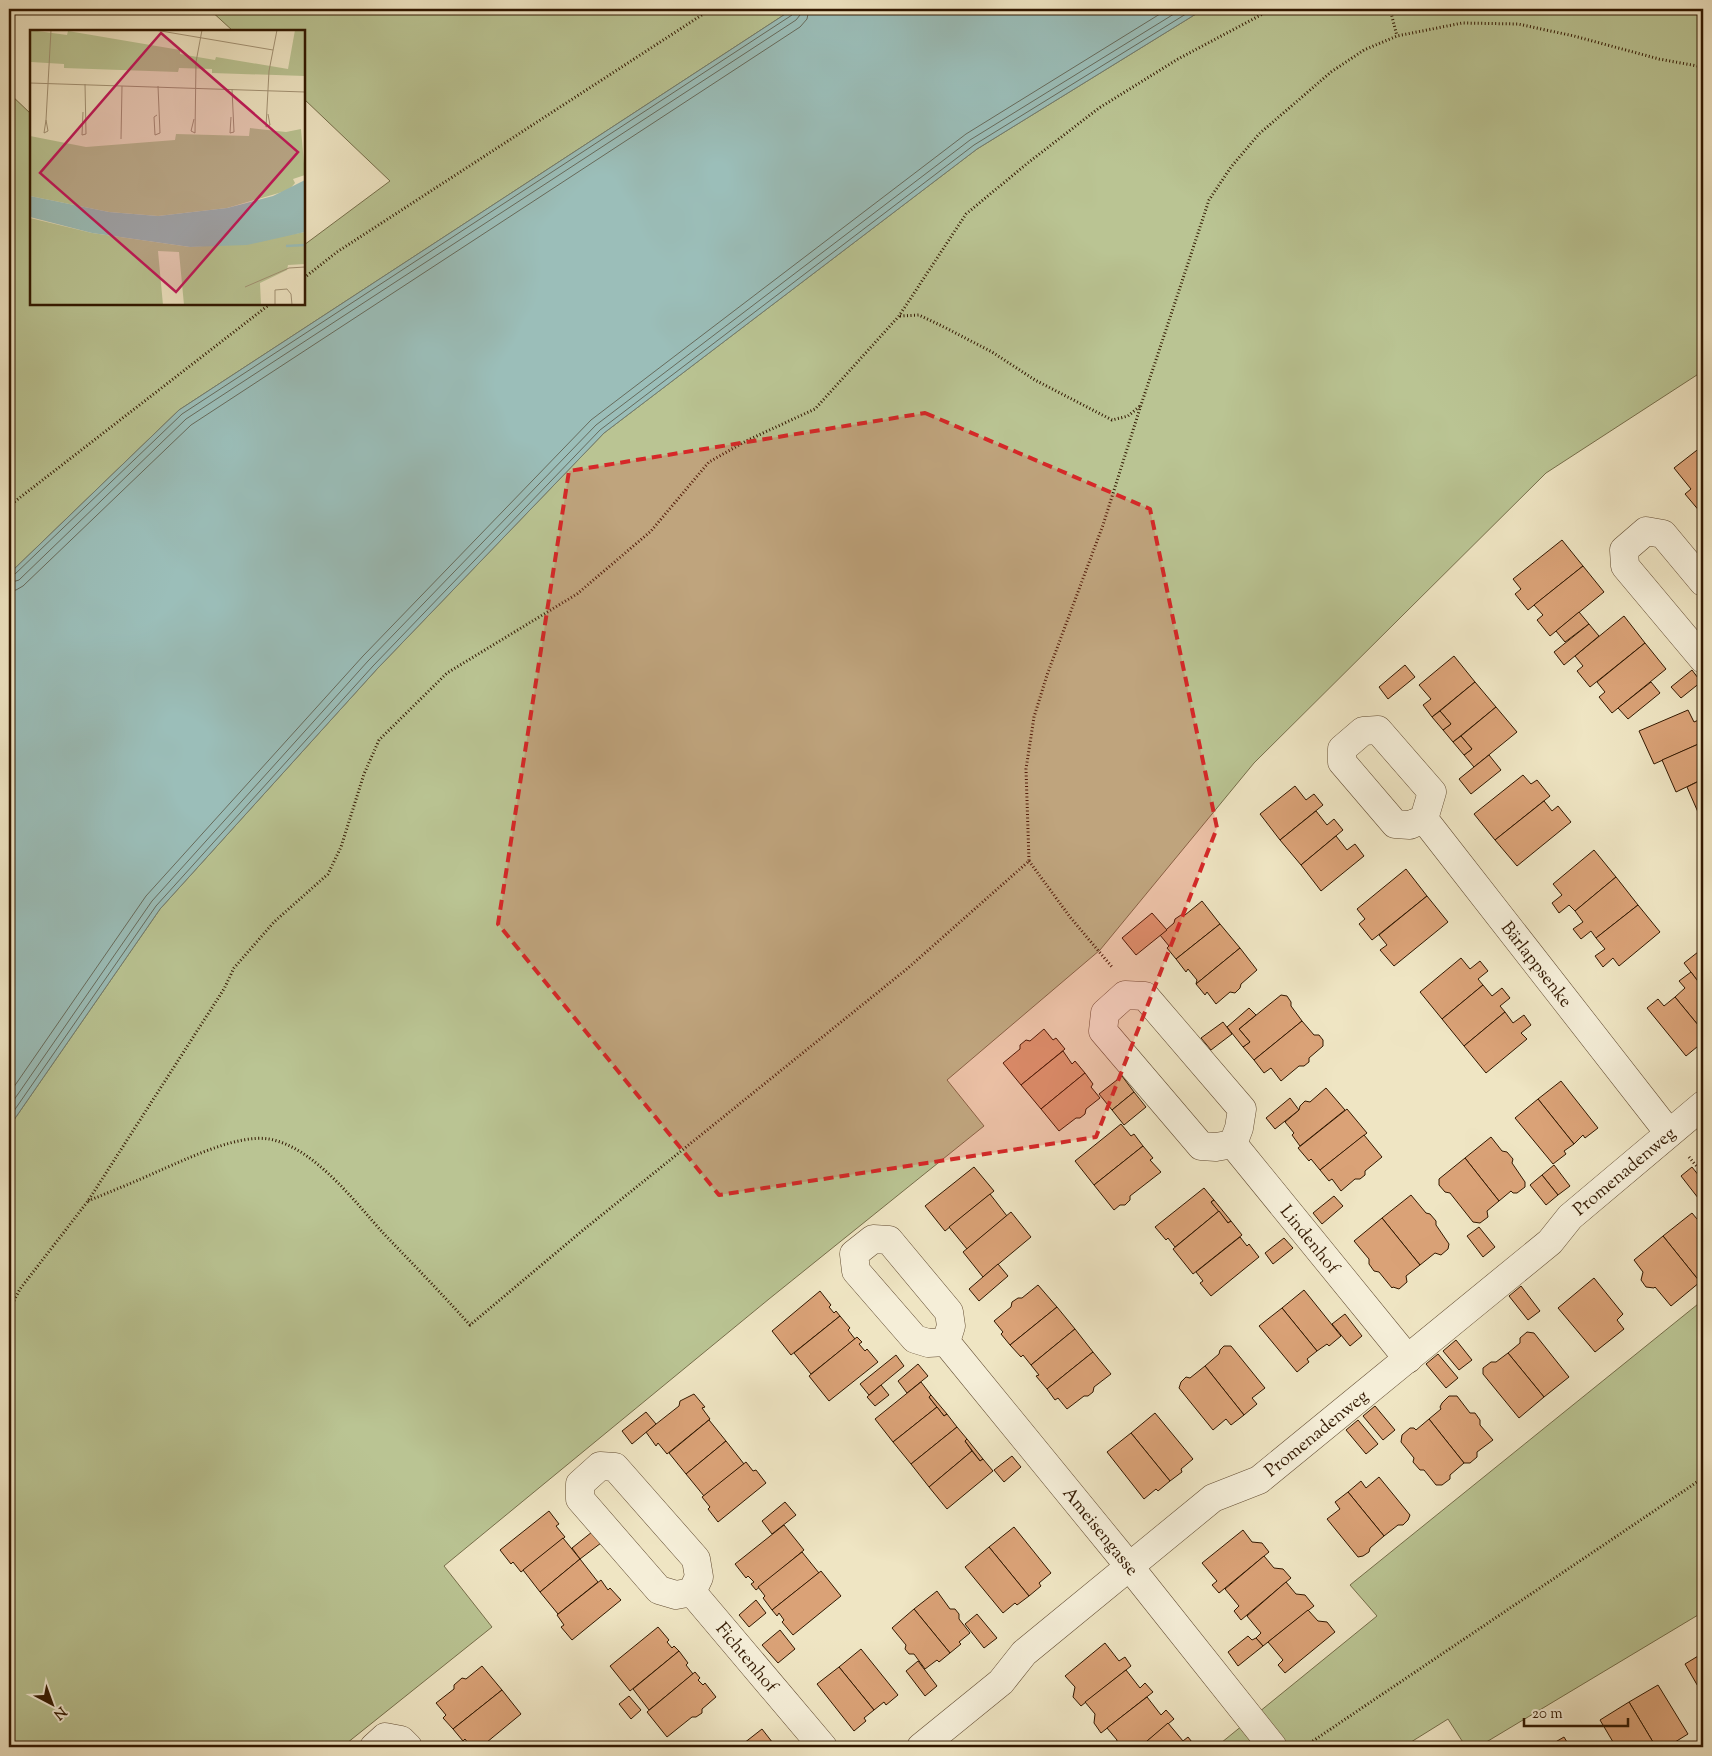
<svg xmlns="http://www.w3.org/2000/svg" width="1712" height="1756" viewBox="0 0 1712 1756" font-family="'Sorts Mill Goudy',serif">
  <rect width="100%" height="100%" fill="#efe5c3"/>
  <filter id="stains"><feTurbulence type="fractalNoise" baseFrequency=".004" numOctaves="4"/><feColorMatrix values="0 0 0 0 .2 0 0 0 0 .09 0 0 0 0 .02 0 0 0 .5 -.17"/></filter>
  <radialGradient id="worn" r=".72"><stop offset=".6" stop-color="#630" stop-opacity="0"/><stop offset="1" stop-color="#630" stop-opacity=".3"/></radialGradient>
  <g fill="#bac493" stroke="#766e4a">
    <path d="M209,9H793L179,410L9,574V93L31,114V304H304V245L390,181L304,99V31H233Z"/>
    <path d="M1204,9H1703V371L1546,473L1254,763L1100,950L947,1080L984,1126L769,1299L444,1566L492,1627L342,1747H9V1127L160,909L377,669L604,433L977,149Z"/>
    <path d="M1703,1300V1612L1478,1747H1466L1448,1719L1403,1747H1216L1377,1616L1350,1585Z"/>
  </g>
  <path fill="#9bbeb9" stroke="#717c6f" d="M793,9H1204L977,149L604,433L377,669L160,909L9,1127V574L179,410Z"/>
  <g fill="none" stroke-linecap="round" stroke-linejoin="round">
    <g stroke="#666b5c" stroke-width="1">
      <path d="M9,577L14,575L182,414L792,15L795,9"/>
      <path d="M9,583L19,580L186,419L796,20L800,15L801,9"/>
      <path d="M9,591L16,590L23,586L191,425L800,27L807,19L809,9"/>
      <path d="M9,1094L146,896L363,656L591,420L966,134L1168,9"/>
      <path d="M9,1107L152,901L368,661L596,425L970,140L1182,9"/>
      <path d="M9,1118L156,906L373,666L600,430L974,145L1194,9"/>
    </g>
  </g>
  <g fill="#daa277" stroke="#321800">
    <path d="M1701,447L1703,449V511L1701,513L1685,494L1691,489L1674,468Z"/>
    <path d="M1562,540L1583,566L1528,610L1515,594L1521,589L1513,579Z"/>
    <path d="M1583,566L1604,592L1550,636L1537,620L1543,615L1534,605Z"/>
    <path d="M1579,612L1589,624L1565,642L1556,631Z"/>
    <path d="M1624,616L1645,643L1590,687L1577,671L1583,666L1575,656Z"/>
    <path d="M1589,624L1599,636L1564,665L1554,652Z"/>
    <path d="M1645,643L1666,669L1612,713L1599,697L1605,692L1597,682Z"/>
    <path d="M1454,656L1475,682L1432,717L1423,705L1431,699L1419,685Z"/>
    <path d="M1405,665L1415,677L1388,699L1379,687Z"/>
    <path d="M1692,670L1701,682L1681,698L1671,687Z"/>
    <path d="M1475,682L1496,707L1453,742L1443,730L1451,724L1440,711Z"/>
    <path d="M1651,682L1660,693L1628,719L1618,708Z"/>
    <path d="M1496,707L1517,732L1474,767L1464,755L1472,749L1461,736Z"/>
    <path d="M1688,710L1694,722L1703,718V733L1700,734L1703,742L1654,764L1639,731Z"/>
    <path d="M1440,711L1451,724L1443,730L1432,717Z"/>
    <path d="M1461,736L1472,749L1464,755L1453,742Z"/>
    <path d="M1703,742V779L1676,792L1662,760Z"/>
    <path d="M1489,755L1501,770L1471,794L1459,779Z"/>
    <path d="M1523,775L1531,784L1537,780L1550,796L1495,840L1474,814Z"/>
    <path d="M1703,779V817L1701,819L1687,787Z"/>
    <path d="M1295,786L1306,800L1314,794L1323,805L1280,840L1260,814Z"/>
    <path d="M1544,801L1552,811L1558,806L1571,822L1517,866L1495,840Z"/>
    <path d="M1316,811L1327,825L1334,819L1343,830L1301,865L1280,840Z"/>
    <path d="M1336,836L1347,850L1355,844L1364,856L1321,891L1301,865Z"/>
    <path d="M1594,850L1616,877L1575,911L1569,905L1559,913L1552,903L1562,895L1553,884Z"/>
    <path d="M1406,869L1427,896L1372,940L1359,924L1365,919L1357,909Z"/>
    <path d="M1616,877L1638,905L1596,938L1591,931L1581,939L1573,929L1583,922L1575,911Z"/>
    <path d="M1427,896L1448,922L1394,966L1380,950L1387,945L1379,935Z"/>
    <path d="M1202,901L1220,924L1176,959L1167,948L1169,946L1160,935L1174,923L1175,919L1181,915H1185Z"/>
    <path d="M1638,905L1660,932L1619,966L1613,958L1603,967L1595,956L1605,949L1596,938Z"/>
    <path d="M1152,913L1167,930L1136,955L1122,938Z"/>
    <path d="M1220,924L1240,948L1196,984L1197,980L1188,969L1186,972L1176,959Z"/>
    <path d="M1240,948L1257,970L1241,984L1240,988L1235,993L1230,992L1216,1004L1207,992L1205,995L1196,984Z"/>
    <path d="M1698,952L1703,958V988L1684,963Z"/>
    <path d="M1461,958L1470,969L1480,961L1488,971L1478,979L1483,985L1442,1019L1420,992Z"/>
    <path d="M1691,972L1703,988V1031L1675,997L1685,988L1679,981Z"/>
    <path d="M1483,985L1492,996L1502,988L1510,998L1500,1006L1505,1012L1464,1046L1442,1019Z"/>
    <path d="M1281,995L1287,996L1291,1002V1006L1302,1021L1254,1060L1243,1047L1250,1042L1239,1029Z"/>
    <path d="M1675,997L1703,1031V1042L1686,1056L1647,1008L1658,999L1664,1006Z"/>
    <path d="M1249,1008L1256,1015L1239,1029L1250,1042L1243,1047L1227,1027Z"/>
    <path d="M1505,1012L1513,1023L1524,1015L1531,1025L1521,1033L1527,1039L1486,1073L1464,1046Z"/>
    <path d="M1302,1021L1314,1035H1319L1323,1040V1046L1309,1058V1062L1304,1066H1299L1281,1081L1271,1068L1264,1073L1254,1060Z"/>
    <path d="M1223,1022L1232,1034L1211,1050L1201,1038Z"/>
    <path d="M1044,1029L1053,1040L1056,1038L1065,1049L1021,1085L1003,1063L1020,1049V1045L1026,1040L1030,1041Z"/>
    <path d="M1063,1051L1072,1064L1075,1061L1085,1073L1041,1109L1021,1085Z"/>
    <path d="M1085,1073L1093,1084L1091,1087L1100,1098L1086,1109L1085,1114L1080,1118H1076L1059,1131L1041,1109Z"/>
    <path d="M1122,1076L1134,1092L1112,1110L1099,1094Z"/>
    <path d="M1561,1081L1598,1128L1585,1138L1583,1135L1574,1144L1538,1099Z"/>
    <path d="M1326,1088L1345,1110L1300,1146L1292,1135L1294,1133L1285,1122L1299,1110L1300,1106L1305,1101L1310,1102Z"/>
    <path d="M1134,1092L1146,1107L1124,1125L1112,1110Z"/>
    <path d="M1290,1098L1299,1110L1275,1129L1266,1118Z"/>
    <path d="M1538,1099L1574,1144L1564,1151L1566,1154L1553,1164L1515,1118Z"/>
    <path d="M1347,1109L1367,1133L1320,1170L1311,1159L1309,1161L1298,1148Z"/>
    <path d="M1121,1124L1131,1136L1134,1134L1143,1146L1094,1185L1075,1161Z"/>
    <path d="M1364,1135L1382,1157L1365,1171V1175L1360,1179H1355L1341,1191L1332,1179L1329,1181L1320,1170Z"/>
    <path d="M1491,1137L1502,1151L1507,1152L1513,1159L1512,1163L1525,1182V1187L1517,1193H1513L1511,1191L1499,1201L1465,1158Z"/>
    <path d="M1143,1146L1153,1158L1150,1160L1161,1172L1130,1196V1200L1125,1205H1120L1114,1210L1094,1185Z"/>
    <path d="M1465,1158L1499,1201L1487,1211L1488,1217L1480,1223L1473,1222L1450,1193L1445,1192L1439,1185V1179Z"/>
    <path d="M1554,1165L1570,1186L1558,1195L1542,1175Z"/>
    <path d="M974,1167L994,1191L945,1231L925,1206Z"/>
    <path d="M1692,1167L1703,1181L1702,1203L1681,1176Z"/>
    <path d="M1542,1175L1558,1195L1546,1205L1530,1185Z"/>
    <path d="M1204,1188L1214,1200L1211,1202L1219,1211L1175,1247L1168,1238L1166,1240L1155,1227Z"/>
    <path d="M990,1194L1007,1216L967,1249L949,1227Z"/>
    <path d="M1411,1195L1426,1213L1430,1214L1436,1221V1225L1449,1244L1448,1249L1441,1255L1435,1253L1420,1265L1382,1218Z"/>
    <path d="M1334,1196L1343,1206L1322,1224L1313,1213Z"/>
    <path d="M1214,1200L1231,1221L1228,1223L1211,1202Z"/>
    <path d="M1219,1211L1228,1223L1231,1221L1242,1235L1193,1274L1173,1249Z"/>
    <path d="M1011,1212L1031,1237L983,1277L963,1252Z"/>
    <path d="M1692,1213L1702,1225L1703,1224V1279L1700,1282L1663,1236Z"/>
    <path d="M1382,1218L1420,1265L1406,1276L1407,1282L1399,1289L1393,1287L1392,1288L1379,1272L1374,1271L1369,1264V1259L1354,1241Z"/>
    <path d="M1479,1227L1495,1247L1483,1257L1467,1236Z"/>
    <path d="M1663,1236L1700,1282L1671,1306L1655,1287L1654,1288L1646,1287L1641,1280L1643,1272L1634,1260Z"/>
    <path d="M1240,1237L1247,1246L1249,1244L1259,1257L1211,1296L1200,1283L1203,1281L1196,1272Z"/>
    <path d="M1284,1238L1293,1248L1273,1264L1265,1253Z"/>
    <path d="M998,1264L1008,1276L979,1301L969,1289Z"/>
    <path d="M1594,1278L1623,1314L1617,1320L1624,1329L1595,1352L1558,1308Z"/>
    <path d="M1038,1285L1057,1307L1010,1345L1001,1334L1003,1332L994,1321L1011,1307L1012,1302L1018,1298H1022Z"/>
    <path d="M1521,1286L1540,1311L1528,1320L1509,1296Z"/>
    <path d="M1304,1290L1341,1336L1329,1346L1327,1344L1317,1351L1282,1308Z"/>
    <path d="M820,1291L831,1305L829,1307L834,1313L836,1311L840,1316L791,1355L772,1331Z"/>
    <path d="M1057,1307L1075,1329L1031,1365L1023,1355L1021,1357L1010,1345Z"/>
    <path d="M1282,1308L1317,1351L1307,1359L1309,1362L1297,1372L1259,1326Z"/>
    <path d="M1345,1314L1362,1336L1350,1346L1332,1324Z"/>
    <path d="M840,1316L850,1328L848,1330L855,1339L811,1374L794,1353Z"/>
    <path d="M1075,1329L1093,1352L1047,1389L1036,1376L1039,1375L1031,1365Z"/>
    <path d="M1527,1332L1534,1333L1569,1377L1544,1397L1508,1353L1520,1343V1338Z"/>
    <path d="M857,1337L862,1342L859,1344L865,1351L867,1349L878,1362L829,1401L809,1376Z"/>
    <path d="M1456,1340L1472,1360L1459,1370L1443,1351Z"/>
    <path d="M1224,1346H1231L1265,1388L1252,1398L1257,1404L1244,1415L1205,1366L1219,1354L1220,1350Z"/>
    <path d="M1093,1352L1111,1374L1094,1387L1093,1392L1088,1396H1084L1067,1409L1058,1398L1055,1400L1047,1389Z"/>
    <path d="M1508,1353L1544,1397L1519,1418L1483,1374V1368L1491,1362H1496Z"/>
    <path d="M1438,1354L1458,1378L1446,1388L1426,1364Z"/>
    <path d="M896,1355L904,1366L869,1395L860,1384Z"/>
    <path d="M918,1364L928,1376L907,1393L898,1381Z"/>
    <path d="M1205,1366L1244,1415L1231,1425L1226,1419L1213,1430L1179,1388L1181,1382L1186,1377L1190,1378Z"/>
    <path d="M921,1382L931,1395L929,1397L937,1407L893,1442L875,1419Z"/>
    <path d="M881,1385L889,1395L875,1406L867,1397Z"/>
    <path d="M694,1394L705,1407L702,1408L710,1419L667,1454L658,1443L656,1446L646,1432L679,1406L680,1401Z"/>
    <path d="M931,1395L947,1414L944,1416L929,1397Z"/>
    <path d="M1449,1396H1457L1470,1413H1475L1480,1420V1425L1493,1440L1477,1452V1457L1470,1463H1464L1429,1419L1441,1409L1440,1407L1442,1403Z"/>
    <path d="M1375,1406L1395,1430L1383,1440L1363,1416Z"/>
    <path d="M937,1407L944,1416L947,1414L957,1427L911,1464L893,1442Z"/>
    <path d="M646,1412L656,1424L632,1444L622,1431Z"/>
    <path d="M1155,1413L1193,1459L1181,1469L1182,1472L1170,1481L1131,1433Z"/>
    <path d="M1429,1419L1464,1463L1450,1475V1479L1442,1485H1436L1424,1470H1420L1413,1462L1414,1458L1401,1442L1402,1435L1410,1428H1414L1416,1430Z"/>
    <path d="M709,1420L726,1441L686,1474L669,1453Z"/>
    <path d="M1358,1420L1378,1444L1366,1454L1346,1430Z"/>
    <path d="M957,1427L967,1439L965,1441L972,1451L929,1487L911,1464Z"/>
    <path d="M1131,1433L1170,1481L1158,1491L1156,1489L1144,1499L1107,1452Z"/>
    <path d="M967,1439L983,1459L980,1461L965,1441Z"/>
    <path d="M726,1441L744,1464L704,1496L686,1474Z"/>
    <path d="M972,1451L980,1461L983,1459L993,1471L947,1509L929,1487Z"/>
    <path d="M1012,1456L1021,1467L1004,1482L994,1470Z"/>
    <path d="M746,1462L753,1471L756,1470L766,1483L718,1522L708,1509L710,1507L702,1497Z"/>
    <path d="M1379,1477L1410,1515L1408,1520L1403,1525H1398L1384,1536L1348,1492L1361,1481L1366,1488Z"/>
    <path d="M1348,1492L1384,1536L1370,1548L1369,1552L1363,1556L1358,1557L1327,1519L1340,1509L1335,1502Z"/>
    <path d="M785,1502L796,1515L772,1534L762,1521Z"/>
    <path d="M549,1511L559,1524L556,1526L565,1537L521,1572L513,1562L511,1564L500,1550Z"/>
    <path d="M784,1525L804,1550L756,1590L751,1584L754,1582L748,1576L746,1578L735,1564Z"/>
    <path d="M1014,1527L1051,1573L1039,1583L1041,1586L1029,1596L989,1547Z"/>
    <path d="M1243,1530L1252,1542L1262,1543L1269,1552L1219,1593L1212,1585L1217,1581L1202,1563Z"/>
    <path d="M592,1532L601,1543L580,1559L572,1548Z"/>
    <path d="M563,1538L580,1559L540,1592L523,1570Z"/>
    <path d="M989,1547L1029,1596L1017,1605L1015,1603L1003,1613L965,1567Z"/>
    <path d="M802,1552L819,1573L772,1610L763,1598L765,1596L758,1587Z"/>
    <path d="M1264,1556L1274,1568L1283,1569L1291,1578L1241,1620L1234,1611L1239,1606L1225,1589Z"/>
    <path d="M580,1559L598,1582L558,1614L540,1592Z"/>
    <path d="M821,1571L841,1596L793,1635L782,1622L784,1620L779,1613L777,1616L772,1610Z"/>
    <path d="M601,1580L608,1590L610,1588L621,1600L572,1640L561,1627L564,1625L557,1615Z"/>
    <path d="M1286,1582L1296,1594L1305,1595L1314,1606L1263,1646L1256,1638L1261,1633L1247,1616Z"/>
    <path d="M937,1591L950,1609H955L959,1614V1619L970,1633L959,1642L961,1644L950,1653L914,1609Z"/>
    <path d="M756,1600L766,1613L749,1627L739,1615Z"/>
    <path d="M914,1609L950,1653L939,1662L937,1660L925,1669L914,1654H909L905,1649L906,1645L892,1628Z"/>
    <path d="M1308,1610L1318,1621L1327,1622L1335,1632L1285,1673L1278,1665L1283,1660L1268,1642Z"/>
    <path d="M977,1614L997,1638L984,1648L965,1624Z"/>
    <path d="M658,1627L669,1640L667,1642L672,1648L674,1646L679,1651L630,1691L610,1666Z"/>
    <path d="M780,1630L795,1649L778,1663L762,1645Z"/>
    <path d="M1248,1636L1252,1640L1256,1638L1263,1646L1238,1666L1228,1652Z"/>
    <path d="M1105,1643L1119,1661L1125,1657L1131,1666L1081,1706L1073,1697L1075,1687L1065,1676Z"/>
    <path d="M861,1649L898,1695L886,1705L884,1702L874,1710L839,1667Z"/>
    <path d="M679,1651L688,1663L686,1665L693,1674L649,1710L633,1689Z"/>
    <path d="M1703,1653V1695L1685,1664Z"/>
    <path d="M918,1661L937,1686L925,1696L906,1671Z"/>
    <path d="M482,1666L502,1690L453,1729L443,1718L446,1715L436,1703L454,1689V1685L462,1678L466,1679Z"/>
    <path d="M839,1667L874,1710L864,1718L866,1721L854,1731L817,1684Z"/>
    <path d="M1126,1670L1140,1688L1145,1683L1153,1692L1101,1733L1094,1723L1095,1714L1085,1702Z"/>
    <path d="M695,1672L700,1678L698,1680L703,1685L705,1683L716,1697L702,1709V1713L696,1717H692L667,1737L647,1712Z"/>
    <path d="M1658,1685L1688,1734L1667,1747H1656L1629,1702Z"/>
    <path d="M502,1690L521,1714L481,1747H471L465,1739L463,1741L453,1729Z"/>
    <path d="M629,1696L641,1710L631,1719L619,1704Z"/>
    <path d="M1147,1697L1161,1715L1166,1710L1174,1719L1140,1747H1116L1117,1740L1107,1728Z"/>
    <path d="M1629,1702L1656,1747H1616L1600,1720Z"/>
    <path d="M1168,1723L1183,1741L1188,1737L1195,1746L1193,1747H1140Z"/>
    <path d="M762,1729L776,1747H739Z"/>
    <path d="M1564,1737L1570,1747H1547Z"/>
  </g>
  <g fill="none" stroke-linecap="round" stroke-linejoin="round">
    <g stroke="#614b31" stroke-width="29">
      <g id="street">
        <path d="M1703,582L1663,534L1646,531L1624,550L1625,566L1703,659"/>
        <path d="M1424,819L1432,792L1378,730L1363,731L1342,749V762L1395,824L1410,825L1424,819L1669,1133"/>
        <path d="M1233,1144L1239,1128L1242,1109L1145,996L1125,995L1105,1013L1103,1031L1201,1146L1216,1147L1233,1144L1408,1359"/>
        <path d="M946,1342L951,1326L949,1312L889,1240L873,1239L854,1254L856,1271L915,1339L928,1343L946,1342L1129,1566L1273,1747"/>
        <path d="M692,1592L699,1577L696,1559L615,1467L600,1466L580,1484V1499L659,1590L676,1595L692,1592L823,1747"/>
        <path d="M374,1747L385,1737L401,1740L408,1747"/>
        <path d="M921,1747L1001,1682L1024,1653L1213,1498L1259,1480L1550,1242L1570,1217L1703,1105"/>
      </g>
    </g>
    <g stroke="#321800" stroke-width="3" stroke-dasharray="1 2.5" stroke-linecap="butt">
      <path d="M1390,9L1397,36"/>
      <path d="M304,278L337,252L711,9"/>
      <path d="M900,316L919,315L946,328L992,352L1035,380L1112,420L1128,416L1140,406"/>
      <path d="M9,506L270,304"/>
      <path d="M1029,861L1070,917L1112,967"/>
      <path d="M1689,1157L1703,1174"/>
      <path d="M88,1201C112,1191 137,1181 161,1170C189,1158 238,1134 269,1139C314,1147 355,1202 384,1234C413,1264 442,1294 470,1325L582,1231L908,968L1029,861L1026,769L1034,717L1047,675L1103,525L1141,405L1209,200L1231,167L1259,134L1331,72L1364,50L1397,36L1462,23L1518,24L1574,36L1659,59L1703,67"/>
      <path d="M9,1310L20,1289L88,1201L224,989L234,968L274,922L328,874L341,847L364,774L379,740L447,673L577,594L651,531L709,462L748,440L815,409L899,316L966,214L1029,162L1099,108L1178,59L1272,9"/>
      <path d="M1304,1747L1703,1478"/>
    </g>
    <use href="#street" stroke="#f5eed8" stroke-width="28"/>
  </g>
  <path fill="#d62828" fill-opacity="0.2" stroke="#d62828" stroke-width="4" stroke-dasharray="10 6" stroke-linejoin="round" d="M925,413L1150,509L1217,828L1096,1137L719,1195L498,924L569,471Z"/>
  <g text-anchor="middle" stroke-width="4.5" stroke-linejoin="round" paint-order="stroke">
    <g font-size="18" fill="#321800" stroke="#f5eed8">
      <text transform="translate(1537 964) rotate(52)" y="6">Bärlappsenke</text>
      <text transform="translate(1624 1171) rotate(-40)" y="6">Promenadenweg</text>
      <text transform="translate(1310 1239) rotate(51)" y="6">Lindenhof</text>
      <text transform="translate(1316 1433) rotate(-39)" y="6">Promenadenweg</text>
      <text transform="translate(1101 1531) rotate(51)" y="6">Ameisengasse</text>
      <text transform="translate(747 1657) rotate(50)" y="6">Fichtenhof</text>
    </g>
  </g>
  <g transform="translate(30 30)">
    <rect width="275" height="275" fill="#efe5c3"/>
    <path d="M0,0L37,5L38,1L150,20V24L185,30L186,27L258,39L265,0H274L275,46L182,43V39L149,38L148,42L34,38V34L1,32L0,37ZM220,98L256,102L271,99L275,145L263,149L265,153L259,160L197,178L128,186L79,182L0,166V106L56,117L145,110L146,104L219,106ZM0,188L62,203L160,217L215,213L275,202V234L258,235L257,240L230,253L231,275H154L149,222L128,221L133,275H0Z" fill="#bac493"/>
    <path d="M275,150V202L217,215L160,217L62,203L0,187V166L79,182L128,186L197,178L243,166Z" fill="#9bbeb9"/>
    <path fill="none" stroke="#9bbeb9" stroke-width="2.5" d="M256,216L275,215"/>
    <path fill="none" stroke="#a39375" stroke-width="1" d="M125,0L243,20M0,53L275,62M53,82L52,105L56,104L55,54M238,84L240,95L236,97L239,41L247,0M127,85L124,87L125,105L130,103L128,56M201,87L200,103L204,102L202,59M164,89L161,101L165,103L166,32L172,0M16,90L14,103L18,101L16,90L21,0M91,109L92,56M215,257L259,238L275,237M245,275V260L257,259L261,264L262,275"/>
    <path fill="#c2185b" fill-opacity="0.15" stroke="#c2185b" stroke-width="2.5" d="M131,3L268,122L146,262L10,143Z"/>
    <rect width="275" height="275" fill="none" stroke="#321800" stroke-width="2.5"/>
  </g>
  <rect width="1712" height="1756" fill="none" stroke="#efe5c3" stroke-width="30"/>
  <rect x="10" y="10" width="1692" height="1736" fill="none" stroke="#321800" stroke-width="2.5"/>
  <rect x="15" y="15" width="1682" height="1726" fill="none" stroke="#321800"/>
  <g transform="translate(52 1704) rotate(139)" stroke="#f5eed8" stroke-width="4" paint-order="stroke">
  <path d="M0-4L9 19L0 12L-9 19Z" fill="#321800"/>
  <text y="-8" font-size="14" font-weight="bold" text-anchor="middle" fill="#321800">N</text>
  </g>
  <path d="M1524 1718v8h104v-8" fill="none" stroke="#321800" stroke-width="2.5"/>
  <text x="1532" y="1718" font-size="15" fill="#321800" stroke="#f5eed8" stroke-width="4" paint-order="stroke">20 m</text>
  <rect width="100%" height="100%" filter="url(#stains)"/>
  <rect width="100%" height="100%" fill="url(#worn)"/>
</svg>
